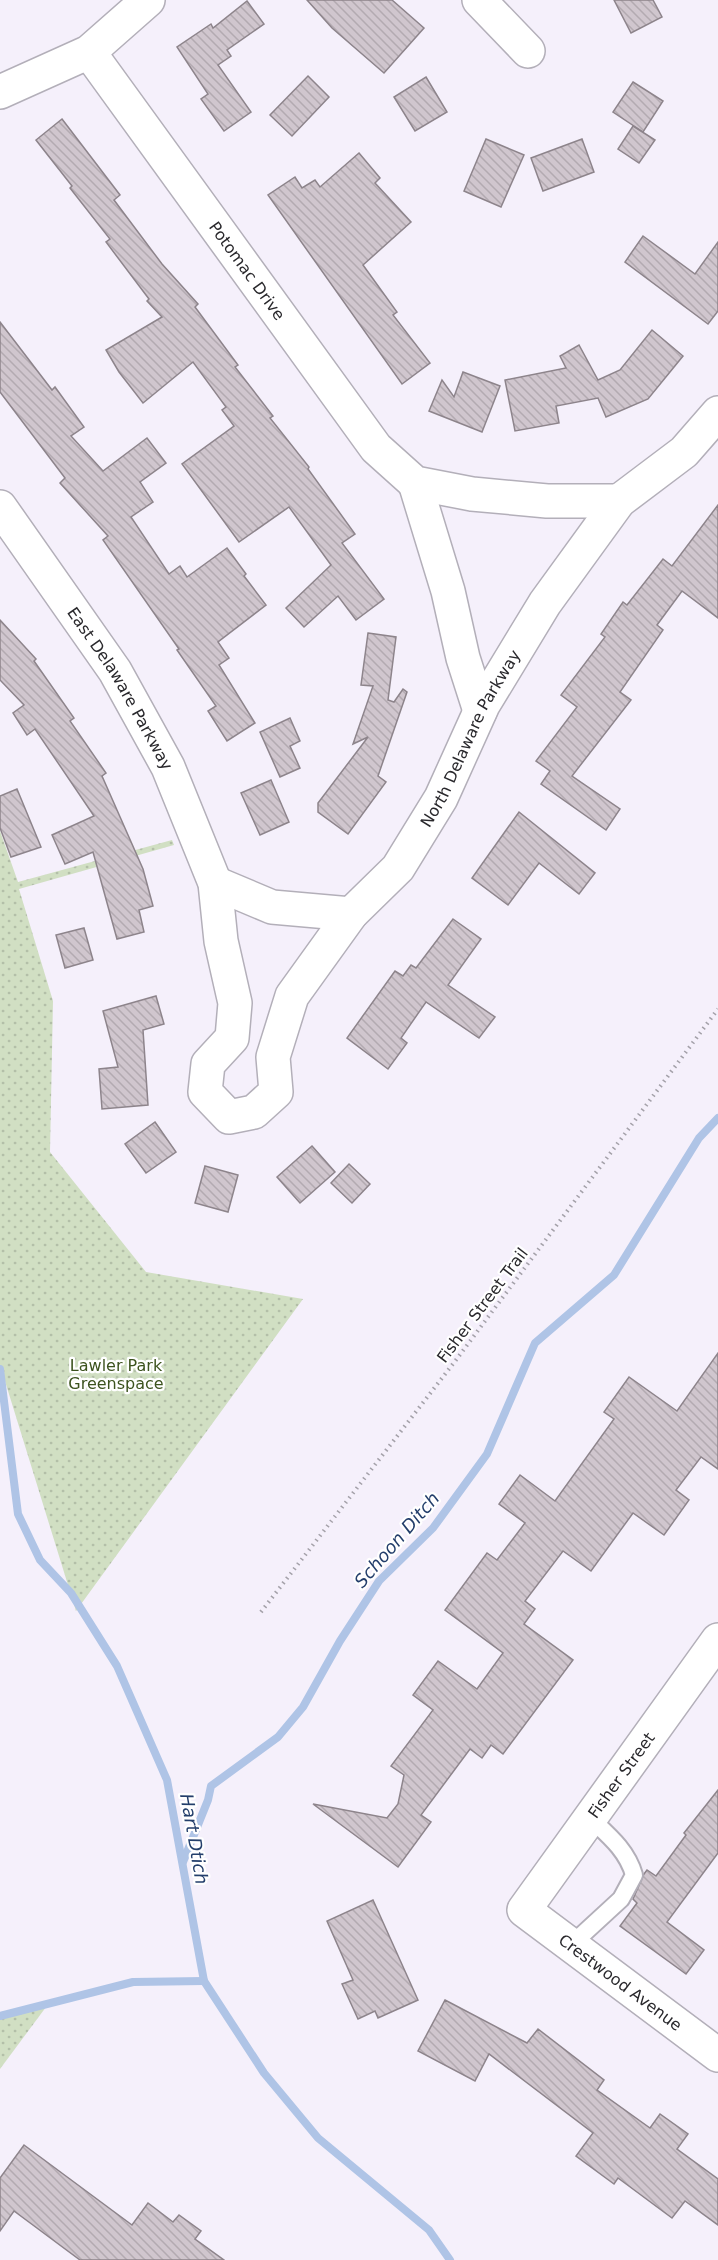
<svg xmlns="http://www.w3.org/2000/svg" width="718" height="2260" viewBox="0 0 718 2260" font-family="'DejaVu Sans',sans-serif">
  <defs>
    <pattern id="park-dots" width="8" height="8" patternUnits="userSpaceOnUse" patternTransform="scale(1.5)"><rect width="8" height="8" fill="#d1dfc3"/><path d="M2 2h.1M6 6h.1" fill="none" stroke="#b3bfa8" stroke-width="1.8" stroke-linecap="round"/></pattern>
    <pattern id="building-back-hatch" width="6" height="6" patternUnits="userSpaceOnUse" patternTransform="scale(1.5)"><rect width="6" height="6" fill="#d0c6ce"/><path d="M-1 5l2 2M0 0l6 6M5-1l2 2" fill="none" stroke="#b3aab1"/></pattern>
  </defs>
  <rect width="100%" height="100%" fill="#f5f0fb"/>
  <g fill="url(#park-dots)">
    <path d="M0,831L18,882L172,840L174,845L19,889L53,1001L50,1152L146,1272L303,1299L76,1611L0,1365Z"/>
    <path d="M49,2003L0,2069V2017Z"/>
  </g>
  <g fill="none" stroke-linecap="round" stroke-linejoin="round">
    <g stroke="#afc4e6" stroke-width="8">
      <path d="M0,1369L18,1514L40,1560L71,1593L117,1666L167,1780L204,1981L264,2073L318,2138L429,2230L450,2260"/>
      <path d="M183,1862L208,1800L211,1786L278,1737L303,1707L340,1641L379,1581L433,1528L487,1454L535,1343L614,1275L699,1138L718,1118"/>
      <path d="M0,2016L133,1982L204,1981"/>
    </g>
  </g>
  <g fill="url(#building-back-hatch)" stroke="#8d848b" stroke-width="1.5">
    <path d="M307,0H392L424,28L384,73L332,28Z"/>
    <path d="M614,0H653L662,17L631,33Z"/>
    <path d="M247,1L264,24L227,50L231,56L218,65L251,112L224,131L201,99L208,94L177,47L211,24L213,28Z"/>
    <path d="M308,76L329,97L292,136L270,115Z"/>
    <path d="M426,77L447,112L415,131L394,97Z"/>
    <path d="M633,82L663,101L643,132L613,112Z"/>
    <path d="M62,119L120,195L114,200L162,264L198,304L195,307L238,365L235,367L273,416L270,418L309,467L308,469L355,534L342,543L384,599L356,620L338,596L304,627L286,608L331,565L289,507L239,542L182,464L234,426L222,410L226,407L193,362L143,403L119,372L106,350L162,317L147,301L149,299L106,242L110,239L70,188L72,186L36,140Z"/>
    <path d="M633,126L655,140L639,163L618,149Z"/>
    <path d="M486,139L524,155L501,207L464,191Z"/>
    <path d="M582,139L594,172L543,191L531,158Z"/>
    <path d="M359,153L380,178L375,183L411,222L363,265L397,312L393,315L430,363L402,384L268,195L295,177L302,188L315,180L320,187Z"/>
    <path d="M643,236L695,274L718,242V311L708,324L625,262Z"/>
    <path d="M0,322L52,390L55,387L84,427L71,436L103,471L147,438L166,463L140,482L153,502L131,517L169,574L180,566L187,577L227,548L246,574L244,576L266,605L218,642L229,658L219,665L255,723L227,741L208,711L216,706L177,650L179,649L103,540L108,536L60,483L65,478L0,392Z"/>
    <path d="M652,330L683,356L648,399L606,417L598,398L556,406L559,423L515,431L505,380L566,368L560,356L579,345L598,380L620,370Z"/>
    <path d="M463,372L500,386L482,432L429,411L442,380L454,397Z"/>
    <path d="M718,505V618L682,591L657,625L663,630L620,692L631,700L572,776L620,809L606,830L541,784L550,771L536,761L577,707L561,695L605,637L601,634L623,602L627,605L663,559L672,566Z"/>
    <path d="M0,620L36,659L34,661L74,718L70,721L106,773L102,776L143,869L153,906L139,910L144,932L117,939L93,852L65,864L52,835L94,816L35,729L27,735L13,713L24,705L0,680Z"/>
    <path d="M368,633L396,637L388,700L394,702L403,689L407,692L378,776L386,782L348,834L318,812V803L368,737L353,744L373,686L361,685Z"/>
    <path d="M290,718L300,741L290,746L300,768L280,777L260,732Z"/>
    <path d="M271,780L289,822L260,835L241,793Z"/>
    <path d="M17,789L41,847L11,857L0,828V796Z"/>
    <path d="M519,812L595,873L579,894L539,863L508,905L472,878Z"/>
    <path d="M453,919L481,939L448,985L495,1017L479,1038L426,1002L401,1038L407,1043L388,1069L347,1038L395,971L403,976L411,965L416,968Z"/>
    <path d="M84,928L93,960L65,968L56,935Z"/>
    <path d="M156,996L164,1024L143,1030L148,1105L102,1109L99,1069L118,1067L103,1011Z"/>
    <path d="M155,1122L176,1152L146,1173L125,1144Z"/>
    <path d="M312,1146L335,1172L300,1203L277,1177Z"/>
    <path d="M349,1164L370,1184L352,1203L331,1183Z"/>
    <path d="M205,1166L238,1175L228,1212L195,1203Z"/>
    <path d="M718,1353V1469L701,1457L676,1490L689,1500L664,1535L633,1513L591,1571L563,1551L525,1601L535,1609L524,1624L573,1660L503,1754L491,1745L482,1758L470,1749L421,1815L431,1822L398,1867L313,1804L387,1818L398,1804L404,1775L391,1766L433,1710L413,1695L438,1661L477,1689L503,1653L445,1610L487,1553L497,1560L525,1523L499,1504L520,1475L555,1501L614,1419L604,1412L629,1377L677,1411Z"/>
    <path d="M718,1790V1853L667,1922L704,1950L686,1974L620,1926L637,1903L633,1899L644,1874L647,1870L656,1876L686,1835L684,1833Z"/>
    <path d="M373,1900L418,2000L378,2018L375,2011L358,2019L342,1984L353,1980L327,1921Z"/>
    <path d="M445,2000L527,2043L538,2029L604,2080L597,2090L650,2128L660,2114L688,2134L677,2149L718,2179V2225L685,2201L672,2218L618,2178L614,2184L576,2156L593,2133L489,2054L475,2081L418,2051Z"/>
    <path d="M24,2145L132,2225L148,2203L173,2222L179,2215L201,2231L195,2239L224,2260H80L14,2211L0,2231V2178Z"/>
  </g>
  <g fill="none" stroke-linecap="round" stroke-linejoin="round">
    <g stroke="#b3afb9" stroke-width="20">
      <path id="service" d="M571,1945L621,1899L634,1875C627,1850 608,1835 590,1818"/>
    </g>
    <g stroke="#b3afb9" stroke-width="36">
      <g id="minor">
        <path d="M479,0L528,51"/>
        <path id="s1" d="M89,52L376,448L415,483L472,494L547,501H619"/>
        <path d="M0,92L89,52L148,0"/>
        <path d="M415,483L448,591L463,658L480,711"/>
        <path id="s2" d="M0,507L115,671L168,767L215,883L221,941L235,1003L232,1038L208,1064L205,1092L229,1117L254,1112L276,1092L273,1057L292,996L351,914L398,868L441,798L483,705L545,603L619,501L684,452L718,413"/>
        <path d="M215,883L272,907L351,914"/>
        <path id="s3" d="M718,1640L524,1910L718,2055"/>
      </g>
    </g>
    <path stroke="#a4a1a9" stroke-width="4" stroke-dasharray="1.5 4.5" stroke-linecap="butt" d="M261,1612L456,1360L718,1009"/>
    <use href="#service" stroke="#fff" stroke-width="16"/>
    <use href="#minor" stroke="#fff" stroke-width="33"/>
  </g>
  <g text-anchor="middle" stroke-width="4.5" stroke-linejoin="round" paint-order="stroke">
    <g font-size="16" fill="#29282c" stroke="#fff">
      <text dy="6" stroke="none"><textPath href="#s1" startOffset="270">Potomac Drive</textPath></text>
      <text dy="6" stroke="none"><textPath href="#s2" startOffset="218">East Delaware Parkway</textPath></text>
      <text dy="6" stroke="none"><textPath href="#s2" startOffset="1160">North Delaware Parkway</textPath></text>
      <text transform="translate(482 1305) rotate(-53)" y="6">Fisher Street Trail</text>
      <text transform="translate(621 1775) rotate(-54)" y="6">Fisher Street</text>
      <text dy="6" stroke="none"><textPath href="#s3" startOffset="453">Crestwood Avenue</textPath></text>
    </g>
    <g font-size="16" fill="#3c531e" stroke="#fff">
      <text x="116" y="1371">Lawler Park<tspan x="116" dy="18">Greenspace</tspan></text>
    </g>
    <g font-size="18" font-style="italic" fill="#233e6b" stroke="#fff">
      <text transform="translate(397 1540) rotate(-49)" y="6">Schoon Ditch</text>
      <text transform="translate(194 1839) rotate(80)" y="6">Hart Dtich</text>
    </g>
  </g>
</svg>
